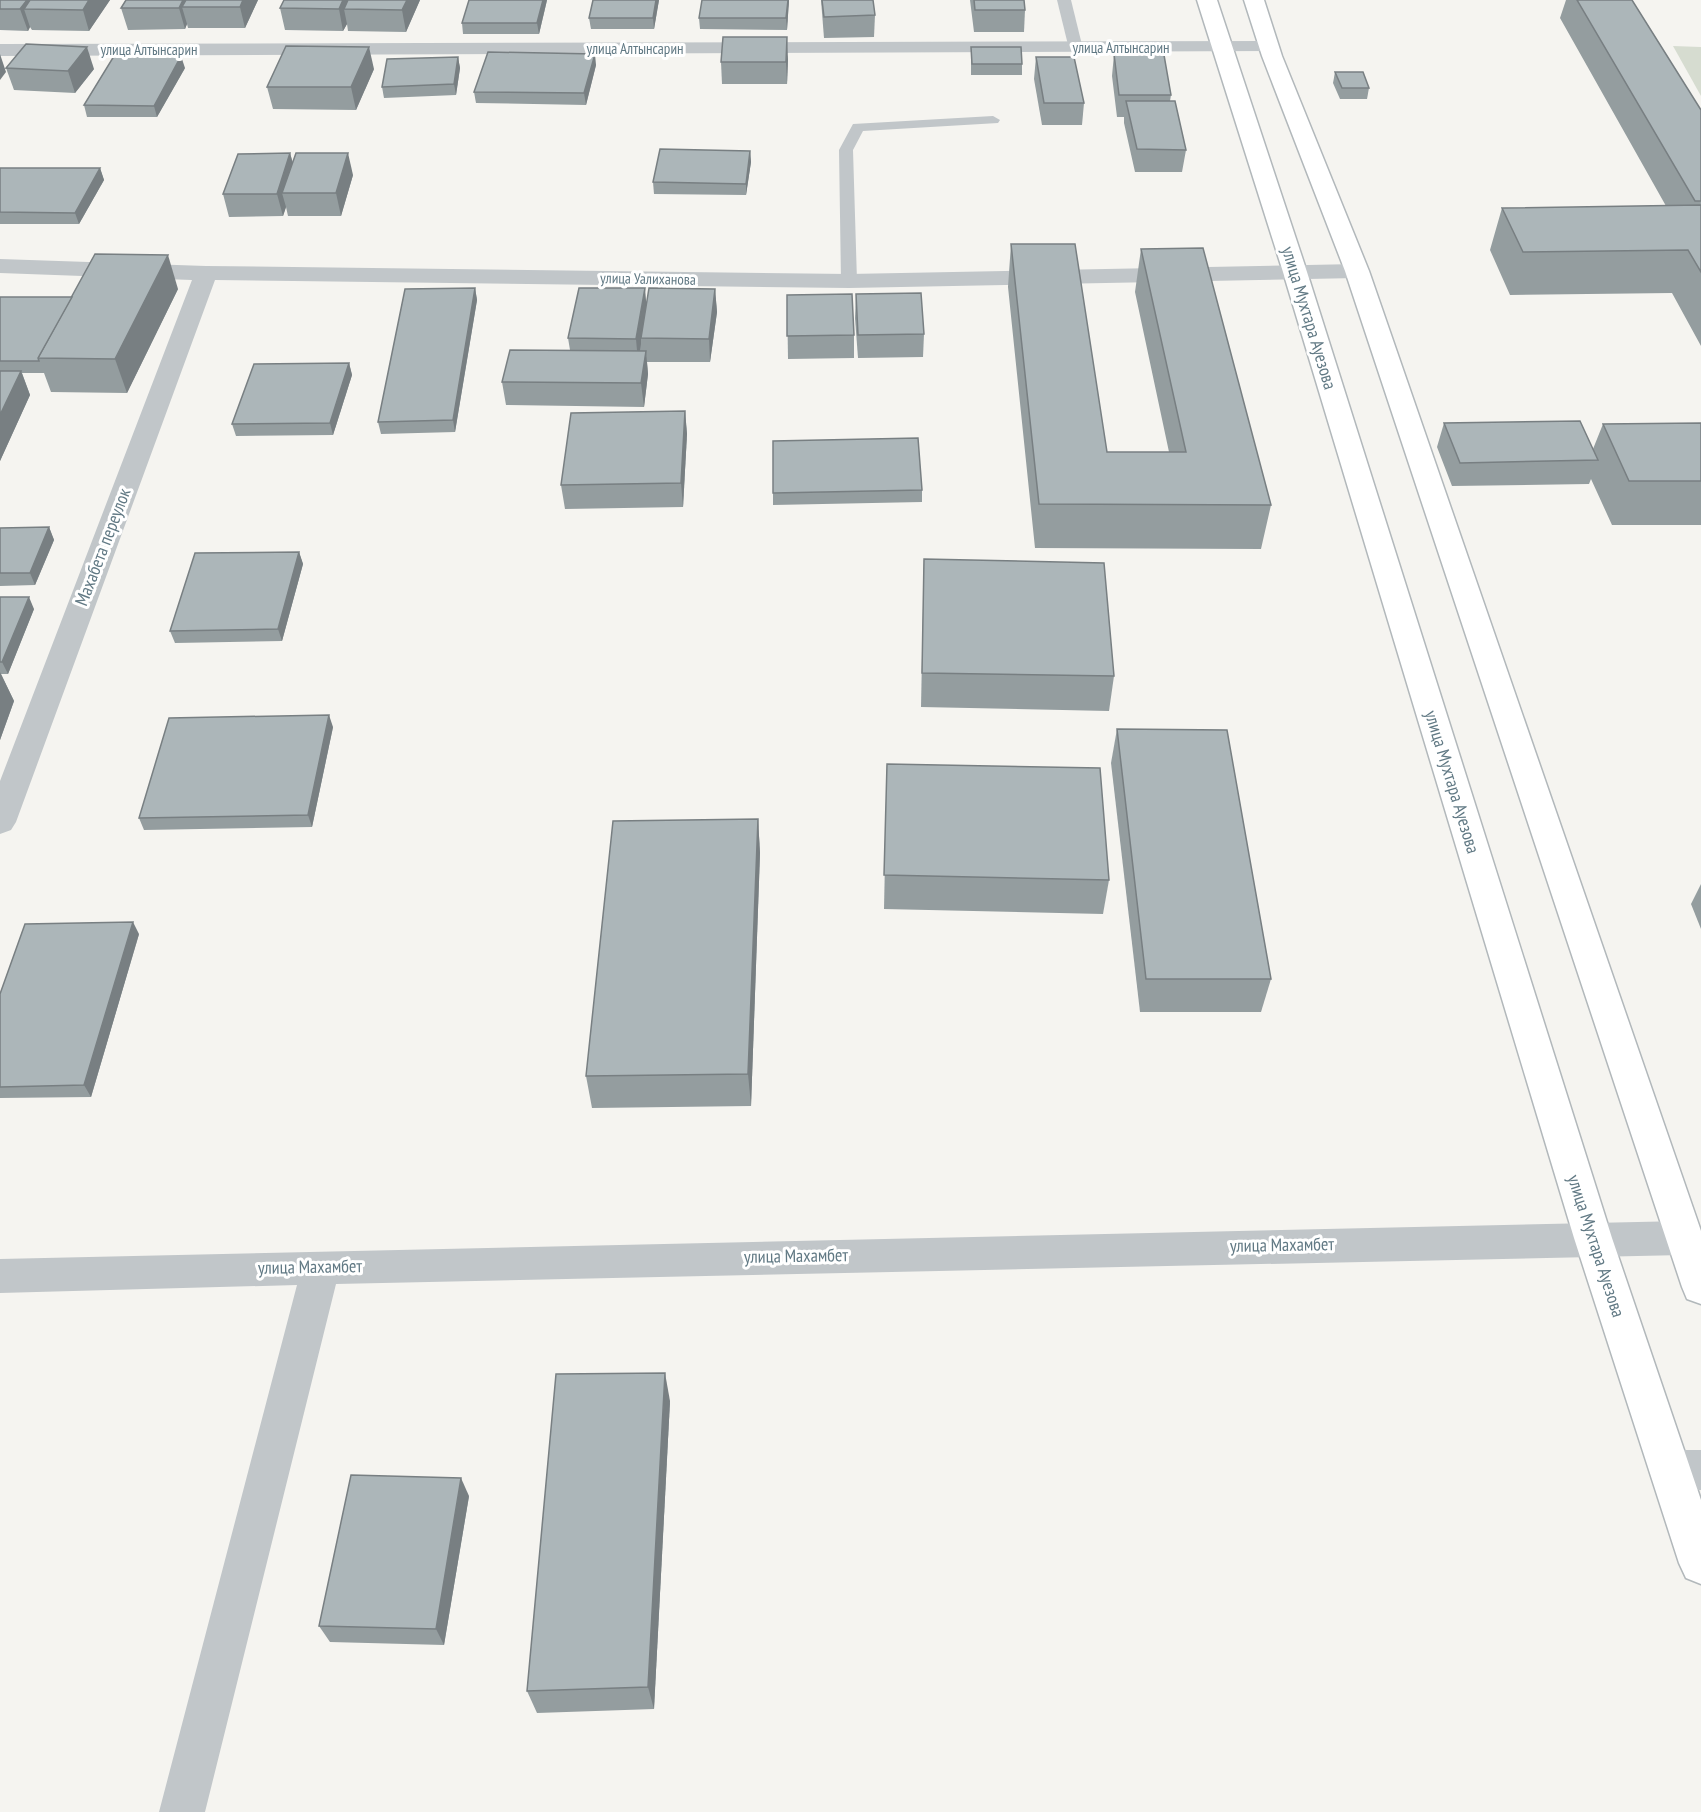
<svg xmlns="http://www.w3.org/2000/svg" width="1701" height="1812" viewBox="0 0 1701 1812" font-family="'PT Sans Narrow',sans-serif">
  <rect width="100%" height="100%" fill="#f5f4f0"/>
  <path fill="#d6dcd0" d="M1673,46L1701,47V96Z"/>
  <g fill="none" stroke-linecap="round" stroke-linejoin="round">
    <g stroke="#b2b8bb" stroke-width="3">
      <g id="primary">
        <path d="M1197,0H1217L1307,272L1612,1238L1701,1500V1584L1686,1578L1679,1563L1574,1238L1283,272Z"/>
        <path d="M1244,0H1264L1282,56L1369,271L1701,1231V1304L1687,1299L1682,1287L1345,271L1262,56Z"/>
      </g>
    </g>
    <g fill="#c1c6c9" fill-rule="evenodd">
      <path d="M1057,0H1071L1083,49L1081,52L1076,53L1069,49Z"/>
      <path d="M993,116L1000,120L998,123L863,131L853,150L857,281L849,286L843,284L841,281L839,150L853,124Z"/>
    </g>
    <g fill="#c1c6c9" fill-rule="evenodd">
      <path d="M1269,41L1276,43L1279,47L1276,51L0,56V44Z"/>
      <path d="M0,259L206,266L849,274L1357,264L1365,266L1369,271L1365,276L1357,278L849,288L215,280L16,822L11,830L0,834V781L192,280L0,273Z"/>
      <path d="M1683,1221L1696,1226L1701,1236L1696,1250L1683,1255L336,1284L205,1812H159L297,1285L0,1293V1259Z"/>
      <path d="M1670,1450H1701V1490H1670L1655,1484L1649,1470L1655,1456Z"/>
    </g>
    <use href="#primary" fill="#fff" fill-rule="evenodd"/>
  </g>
  <g fill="#949d9f">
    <path d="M0,0H110L89,31L32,30L30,27L28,31L0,30Z"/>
    <path d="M126,0H258L245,28H188L187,24L185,29L128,30L121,8Z"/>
    <path d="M284,0H420L406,32L348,31L347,24L343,31L285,30L280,8Z"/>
    <path d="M547,0L539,34H463L462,23Z"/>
    <path d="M593,0H659L654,29H591L589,18Z"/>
    <path d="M789,0L787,30L700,29L699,18Z"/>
    <path d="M821,0H873L875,15L874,37L824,38Z"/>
    <path d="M970,0H1024L1025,10L1024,32H974Z"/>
    <path d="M1566,0H1632L1701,110V346L1672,293L1510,295L1490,250L1502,208L1666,206L1560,18Z"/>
    <path d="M971,47L1022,64V75H971Z"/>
    <path d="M1114,54L1171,95L1170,101L1186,150L1182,172H1135L1124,123V117H1117L1112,76Z"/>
    <path d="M458,57L460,68L456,95L384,98L382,87Z"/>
    <path d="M1036,57L1084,103L1082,125H1042L1034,79Z"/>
    <path d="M788,59L787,84H722L721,62Z"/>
    <path d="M596,65L586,105L476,103L474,92Z"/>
    <path d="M6,68L94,69L75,93L14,90Z"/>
    <path d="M185,68L157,117H87L84,105Z"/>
    <path d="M374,69L356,110L273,109L267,87Z"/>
    <path d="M1335,72L1369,88L1367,99H1340L1333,83Z"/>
    <path d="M750,151L751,162L746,195L654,194L653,182Z"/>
    <path d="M290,153L293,163L353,175L341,216H288L286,207L283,216L229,217L223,194Z"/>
    <path d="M0,168H100L104,180L79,224H0Z"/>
    <path d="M1011,244L1107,452H1169L1135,292L1141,249L1271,505L1261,549L1035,548L1008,287Z"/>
    <path d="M475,288L477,300L455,432L381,434L378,422Z"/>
    <path d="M178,289L127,393L51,392L44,373H22L30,395L0,461V297H72Z"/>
    <path d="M715,289L717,312L710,362H647L648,374L644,407L506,405L502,382L570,350L568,338L646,305Z"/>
    <path d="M856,294L924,334L923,357L858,358L855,318Z"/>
    <path d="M787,295L854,335V358L788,359Z"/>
    <path d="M349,363L352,375L333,435L236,436L232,424Z"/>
    <path d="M685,411L687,434L683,507L565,509L561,485Z"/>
    <path d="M1444,423L1593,449L1603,424L1701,423V525H1612L1591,479L1589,484L1452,486L1437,447Z"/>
    <path d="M922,490V502L773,505V493Z"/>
    <path d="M49,527L54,540L35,585L0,586V528Z"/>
    <path d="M299,552L303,564L282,641L175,643L170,631Z"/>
    <path d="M924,559L1114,676L1109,711L921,707Z"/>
    <path d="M0,597L34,609L8,674H1L14,701L0,740Z"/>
    <path d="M333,727L312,827L144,830L139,818Z"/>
    <path d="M1117,729L1271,979L1261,1012H1140L1111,763Z"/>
    <path d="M887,764L1109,880L1103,914L884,909Z"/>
    <path d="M758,819L760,853L751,1106L592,1108L586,1076Z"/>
    <path d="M1701,884V929L1691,904Z"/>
    <path d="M139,934L91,1097L0,1098V994Z"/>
    <path d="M670,1401L654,1709L537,1713L527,1691Z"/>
    <path d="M469,1496L444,1645L330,1642L319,1626Z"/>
  </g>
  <g fill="#787f82">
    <path d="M27,0H49L24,9L30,27L28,31L20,9Z"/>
    <path d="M89,0H110L89,31L83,10Z"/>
    <path d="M183,0H200L182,7L187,24L185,29L179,8Z"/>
    <path d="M243,0H258L245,28L240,7Z"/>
    <path d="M343,0H358L344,9L347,24L343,31L339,9Z"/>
    <path d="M407,0H420L406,32L402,10Z"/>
    <path d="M543,0H547L539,34L537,23Z"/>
    <path d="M656,0H659L654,29L653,18Z"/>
    <path d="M788,0H789L787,30L786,18Z"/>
    <path d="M787,37L788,59L787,84L786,62Z"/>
    <path d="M87,47L94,69L75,93L68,71Z"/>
    <path d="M369,47L374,69L356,110L351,87Z"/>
    <path d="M0,54L6,72L0,80Z"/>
    <path d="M595,54L596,65L586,105L584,93Z"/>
    <path d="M181,56L185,68L157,117L154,106Z"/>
    <path d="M458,57L460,68L456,95L454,84Z"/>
    <path d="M750,151L751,162L746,195V184Z"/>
    <path d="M290,153L296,176L282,193L286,207L283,216L277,194Z"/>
    <path d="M348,153L353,175L341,216L336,193Z"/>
    <path d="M100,168L104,180L79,224L75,213Z"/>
    <path d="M168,255L178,289L127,393L115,359Z"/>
    <path d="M475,288L477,300L455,432L453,420Z"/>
    <path d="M645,288L647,312L641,338V344L638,362L636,339Z"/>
    <path d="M715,289L717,312L710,362L709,339Z"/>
    <path d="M646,351L648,374L644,407L641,383Z"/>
    <path d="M349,363L352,375L333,435L330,423Z"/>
    <path d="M21,371L30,395L0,461V415Z"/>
    <path d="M685,411L687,434L683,507L681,483Z"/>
    <path d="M49,527L54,540L35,585L30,573Z"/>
    <path d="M299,552L303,564L282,641L278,629Z"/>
    <path d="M29,597L34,609L8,674L2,662Z"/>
    <path d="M0,672L14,701L0,740Z"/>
    <path d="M329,715L333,727L312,827L308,815Z"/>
    <path d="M758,819L760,853L751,1106L748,1074Z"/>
    <path d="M133,922L139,934L91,1097L84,1085Z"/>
    <path d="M665,1373L670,1401L654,1709L648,1687Z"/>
    <path d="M461,1478L469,1496L444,1645L436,1629Z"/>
  </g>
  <g fill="#acb6b9" stroke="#787f82" stroke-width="1.5">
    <path d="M0,0H27L20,9H0Z"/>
    <path d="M30,0H89L83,10L24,9Z"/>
    <path d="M126,0H183L179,8H121Z"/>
    <path d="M186,0H243L240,7H182Z"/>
    <path d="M284,0H343L339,9L280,8Z"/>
    <path d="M348,0H407L402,10L344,9Z"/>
    <path d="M469,0H543L537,23H462Z"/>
    <path d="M593,0H656L653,18H589Z"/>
    <path d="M702,0H788L786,18H699Z"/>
    <path d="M822,0H873L875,15L824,17Z"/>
    <path d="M974,0H1024L1025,10H975Z"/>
    <path d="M1577,0H1632L1701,110V201H1695Z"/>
    <path d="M723,37H787L786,62H721Z"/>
    <path d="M26,44L87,47L68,71L6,68Z"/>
    <path d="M286,46L369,47L351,87H267Z"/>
    <path d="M971,47H1021L1022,64H972Z"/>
    <path d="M488,52L595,54L584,93L474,92Z"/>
    <path d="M1114,54L1164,55L1171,95H1119Z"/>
    <path d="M114,56H181L154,106L84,105Z"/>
    <path d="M458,57L454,84L382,87L387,59Z"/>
    <path d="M1036,57H1074L1084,103H1044Z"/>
    <path d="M1335,72H1363L1369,88H1342Z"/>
    <path d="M1126,101H1175L1186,150L1137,149Z"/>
    <path d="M660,149L750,151L746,184L653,182Z"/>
    <path d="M290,153L277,194H223L238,154Z"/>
    <path d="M296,153H348L336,193H282Z"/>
    <path d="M0,168H100L75,213L0,212Z"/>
    <path d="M1701,205V272L1688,250L1523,252L1502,208Z"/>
    <path d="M1011,244H1075L1107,452H1186L1141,249L1203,248L1271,505L1039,504Z"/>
    <path d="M95,254L168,255L115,359L38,358Z"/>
    <path d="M475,288L453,420L378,422L405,289Z"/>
    <path d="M579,288H645L636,339L568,338Z"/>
    <path d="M649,288L715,289L709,339L641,338Z"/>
    <path d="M921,293L924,334L858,335L856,294Z"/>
    <path d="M852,294L854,335L787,336V295Z"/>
    <path d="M0,297H72L38,358L39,361H0Z"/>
    <path d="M510,350L646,351L641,383L502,382Z"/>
    <path d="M349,363L330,423L232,424L254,364Z"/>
    <path d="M0,371H21L0,415Z"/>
    <path d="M685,411L681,483L561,485L571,413Z"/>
    <path d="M1580,421L1598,460L1460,463L1444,423Z"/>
    <path d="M1701,423V481H1629L1603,424Z"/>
    <path d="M918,438L922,490L773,493V441Z"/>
    <path d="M49,527L30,573H0V528Z"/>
    <path d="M299,552L278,629L170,631L195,553Z"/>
    <path d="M924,559L1104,563L1114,676L922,673Z"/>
    <path d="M0,597H29L2,662H0Z"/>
    <path d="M329,715L308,815L139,818L169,718Z"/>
    <path d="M1117,729L1227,730L1271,979H1146Z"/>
    <path d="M887,764L1100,768L1109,880L884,875Z"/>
    <path d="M758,819L748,1074L586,1076L613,821Z"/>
    <path d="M133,922L84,1085L0,1087V994L25,924Z"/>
    <path d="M665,1373L648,1687L527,1691L556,1374Z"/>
    <path d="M351,1475L461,1478L436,1629L319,1626Z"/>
  </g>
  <g text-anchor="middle" stroke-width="6" stroke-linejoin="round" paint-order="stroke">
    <g font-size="15" fill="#617984" stroke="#fff">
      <text x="1121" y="53">улица Алтынсарин</text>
      <text x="635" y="54">улица Алтынсарин</text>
      <text x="149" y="55">улица Алтынсарин</text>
      <text transform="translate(648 279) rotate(1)" y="5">улица Уалиханова</text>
    </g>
    <g font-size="18" fill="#617984" stroke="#fff">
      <text transform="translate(1309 318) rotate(73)" y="6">улица Мухтара Ауезова</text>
      <text transform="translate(103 547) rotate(-69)" y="6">Махабета переулок</text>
      <text transform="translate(1452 782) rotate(73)" y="6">улица Мухтара Ауезова</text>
      <text transform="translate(1282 1245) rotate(-1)" y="6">улица Махамбет</text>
      <text transform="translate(1596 1246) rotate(72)" y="6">улица Мухтара Ауезова</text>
      <text transform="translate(796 1256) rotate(-1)" y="6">улица Махамбет</text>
      <text transform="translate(310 1267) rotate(-1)" y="6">улица Махамбет</text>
    </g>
  </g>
</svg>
